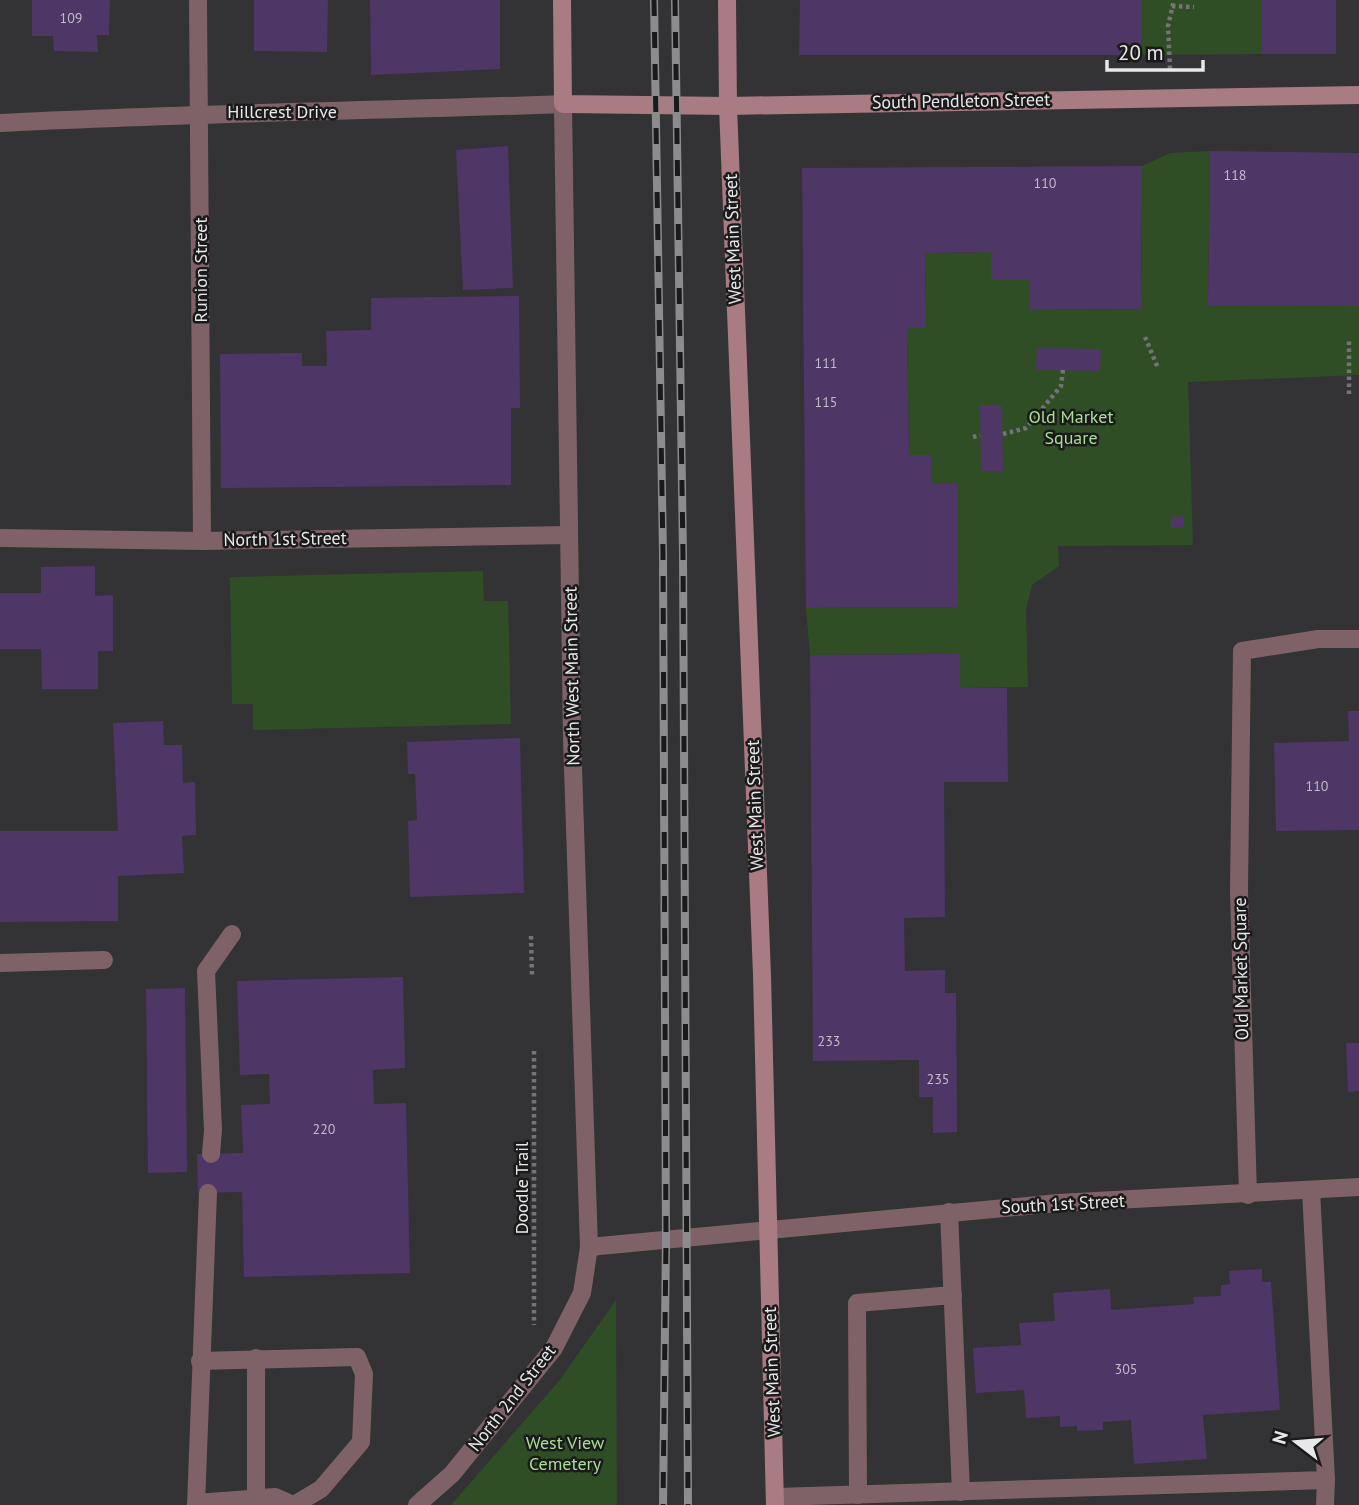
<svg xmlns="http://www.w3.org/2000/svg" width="1359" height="1505" viewBox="0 0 1359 1505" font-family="'PT Sans',sans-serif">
  <rect width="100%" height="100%" fill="#333235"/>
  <g fill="#304e25">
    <path d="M1141,0H1262V54L1141,55Z"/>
    <path d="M1210,151L1208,304L1359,306V375L1188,382L1193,545L1058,546L1059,566L1032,585L1026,610L1028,687L960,688L959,654L810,655L806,608L957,607V484H931L930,455H909L907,328H926L925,253L991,252V280H1030V310L1141,309L1142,166L1170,153Z"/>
    <path d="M483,571L484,601H508L511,724L253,730V704H232L230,577Z"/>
    <path d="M616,1300L617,1505H451L559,1381Z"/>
  </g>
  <g fill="#4e3666">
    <path d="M32,0H110L109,35H97L98,52L54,51L53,36H32Z"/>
    <path d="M254,0H328L327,52L254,51Z"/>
    <path d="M370,0H500V69L371,75Z"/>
    <path d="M800,0H1141V55H799Z"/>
    <rect x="1262" y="0" width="74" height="54"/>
    <path d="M508,146L513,288L463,290L456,150Z"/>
    <path d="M1210,151L1359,153V306L1208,305Z"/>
    <path d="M1142,166L1141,309L1030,310V280H991V252L925,253L926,328H907L909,455H931V484H957L958,607L806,608L802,168Z"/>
    <path d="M519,296L520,408H511V485L221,488L220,354L302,353V366H327L326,331L371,330V298Z"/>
    <path d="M1037,348L1101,349L1100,371L1036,370Z"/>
    <path d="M980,405H1002L1003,471H981Z"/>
    <path d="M1184,516V527L1171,528V517Z"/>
    <path d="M95,566V596L113,595V651H98V689H42L41,649H0V593H41V567Z"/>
    <path d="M960,654V688H1007L1008,782H944L945,917L904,918L905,971L945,970V993H956L957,1132L933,1133V1097H919V1060L813,1061L810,655Z"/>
    <path d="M1348,711H1359V830L1276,831L1274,743L1349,741Z"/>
    <path d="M163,721L164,745H182L183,783L195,782L196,835L182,836L184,873L118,876V921L0,922V831H118L113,723Z"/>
    <path d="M520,738L524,893L410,897L408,821L417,820L415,774H408L407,742Z"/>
    <path d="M403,977L405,1068L373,1070L374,1104L406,1103L410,1273L244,1277L242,1192L198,1193L197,1154L243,1153L241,1105L270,1104L269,1074L240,1075L237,981Z"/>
    <path d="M185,988L187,1172L148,1173L146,989Z"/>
    <path d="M1346,1043H1359V1091L1348,1092Z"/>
    <path d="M1262,1269V1282H1271L1280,1410L1203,1415L1207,1459L1134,1464L1131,1420L1103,1422V1430L1077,1431V1426L1060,1427V1416L1026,1418L1024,1390L976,1393L973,1348L1021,1345L1019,1323L1055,1321L1053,1293L1110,1289L1111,1310L1194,1304L1193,1297L1221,1296V1285L1230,1284L1229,1271Z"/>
  </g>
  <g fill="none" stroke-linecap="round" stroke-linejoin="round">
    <g stroke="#747375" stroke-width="4.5" stroke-dasharray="3.5 3.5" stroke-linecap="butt">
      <path d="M1172,6L1194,7"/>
      <path d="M1170,69L1168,26L1174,0"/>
      <path d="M1145,337L1158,368"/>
      <path d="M1349,394V341"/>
      <path d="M1003,434L1026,428L1061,386L1063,370"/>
      <path d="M973,437L980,435"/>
      <path d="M531,936L532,977"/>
      <path d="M534,1051V1325"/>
    </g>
    <g stroke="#7f6267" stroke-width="18">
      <path d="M0,963L104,960"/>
      <path d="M211,1154L213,1130L206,971L232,934"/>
      <path d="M949,1212L961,1492"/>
      <path d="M200,1361L357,1357L364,1374L361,1442L321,1489L294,1505"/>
      <path d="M858,1495L857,1303L953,1295"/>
      <path d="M775,1497L1326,1480L1311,1190"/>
      <path d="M256,1499V1358"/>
      <path d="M196,1503L275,1497L293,1505"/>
      <path d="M196,1505L208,1193"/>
      <path d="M1325,1505L1326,1480"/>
    </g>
    <g stroke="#7f6267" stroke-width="18">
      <path d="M198,0L202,541"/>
      <path d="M0,538L202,541L569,535"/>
      <path d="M1248,1195L1239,891L1242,651L1318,639H1359"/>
      <path d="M589,1247L1058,1203L1359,1187"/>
      <path d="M417,1505L452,1474L554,1348L582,1293L589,1247L572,738L563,104"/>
    </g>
    <path stroke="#7f6267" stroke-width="18" d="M0,123C188,113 375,111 563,104"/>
    <g stroke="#a97b83" stroke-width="18">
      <path d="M562,0L563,104L728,106L1359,95"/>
      <path d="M727,0L728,106L762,975L775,1505"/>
    </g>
    <g stroke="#8c8b8d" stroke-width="8">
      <g id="rail">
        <path d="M654,0L663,555L666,1240L663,1505"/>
        <path d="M675,0L683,555L688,1505"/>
      </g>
    </g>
    <use href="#rail" stroke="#1b1a1b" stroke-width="5" stroke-dasharray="16" stroke-linecap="butt"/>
  </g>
  <g text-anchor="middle" stroke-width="5" stroke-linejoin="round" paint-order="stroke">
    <g font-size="14" fill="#c2bbc8">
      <text x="71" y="23">109</text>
      <text x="1235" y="180">118</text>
      <text x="1045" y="188">110</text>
      <text x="826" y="368">111</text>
      <text x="826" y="407">115</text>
      <text x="1317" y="791">110</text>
      <text x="829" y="1046">233</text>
      <text x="938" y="1084">235</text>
      <text x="324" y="1134">220</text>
      <text x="1126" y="1374">305</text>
    </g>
    <g font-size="18" fill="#e8e7e9" stroke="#1b1a1b">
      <text transform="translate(961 101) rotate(-1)" y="6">South Pendleton Street</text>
      <text x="282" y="118">Hillcrest Drive</text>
      <text transform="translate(733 239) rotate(-92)" y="6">West Main Street</text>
      <text transform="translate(201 270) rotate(-90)" y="6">Runion Street</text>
      <text transform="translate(285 539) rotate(-1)" y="6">North 1st Street</text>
      <text transform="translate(572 676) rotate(-91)" y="6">North West Main Street</text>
      <text transform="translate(755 805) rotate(-92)" y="6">West Main Street</text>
      <text transform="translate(1241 969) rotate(-91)" y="6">Old Market Square</text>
      <text transform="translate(522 1188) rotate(-90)" y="6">Doodle Trail</text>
      <text transform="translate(1063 1204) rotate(-3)" y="6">South 1st Street</text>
      <text transform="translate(772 1372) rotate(-92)" y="6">West Main Street</text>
      <text transform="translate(512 1398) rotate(-52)" y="6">North 2nd Street</text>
    </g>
    <g font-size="18" fill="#a9df95" stroke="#1b1a1b">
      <text x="1071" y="423">Old Market<tspan x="1071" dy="21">Square</tspan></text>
      <text x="565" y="1449">West View<tspan x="565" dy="21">Cemetery</tspan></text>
    </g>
  </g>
  <g transform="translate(1296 1442) rotate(286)" stroke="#1b1a1b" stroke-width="5" paint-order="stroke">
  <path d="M0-5L12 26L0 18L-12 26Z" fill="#e8e7e9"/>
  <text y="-10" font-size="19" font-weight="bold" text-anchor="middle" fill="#e8e7e9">N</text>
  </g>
  <path d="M1107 60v10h96v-10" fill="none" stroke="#e8e7e9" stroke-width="3.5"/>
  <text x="1118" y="60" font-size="21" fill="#e8e7e9" stroke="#1b1a1b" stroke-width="5" paint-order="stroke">20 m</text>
</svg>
